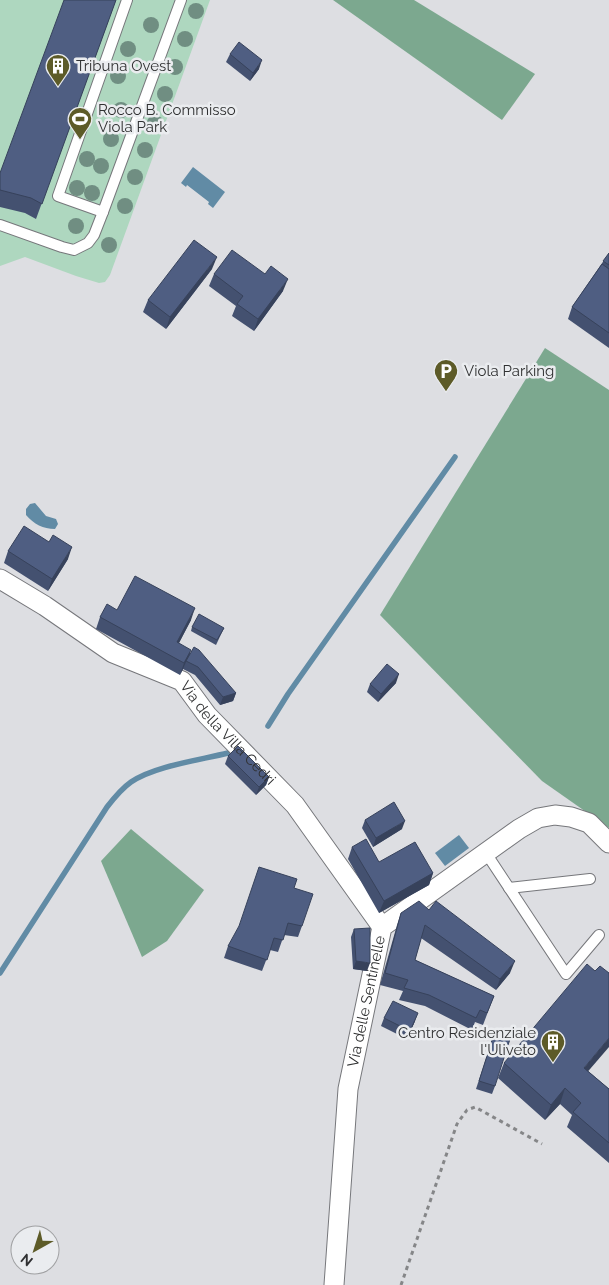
<svg xmlns="http://www.w3.org/2000/svg" width="609" height="1285" viewBox="0 0 609 1285" font-family="Raleway,sans-serif">
  <rect width="100%" height="100%" fill="#dddee2"/>
  <path fill="#aed7bf" d="M0,0H210L110,275L105,282L99,283L76,276L25,257L0,266Z"/>
  <g fill="#7ca88f">
    <path d="M333,0H414L535,74L502,120Z"/>
    <path d="M545,348L609,390V828L542,781L380,615Z"/>
    <path d="M131,829L204,890L167,941L142,957L101,861Z"/>
  </g>
  <g fill="#618ba5">
    <path d="M193,167L225,192L213,208L208,204L209,202L187,185L186,187L181,183Z"/>
    <path d="M35,503L46,516L56,519L58,524L55,529C43,529 34,524 26,515V509L30,504Z"/>
    <path d="M459,835L469,848L445,866L435,853Z"/>
  </g>
  <g fill="none" stroke-linecap="round" stroke-linejoin="round">
    <g stroke="#618ba5" stroke-width="5.5">
      <path d="M268,726L288,694L455,457"/>
      <path d="M0,973L107,807C114,798 121,789 131,782C154,766 200,760 228,753"/>
    </g>
    <g stroke="#76777b" stroke-width="12">
      <g id="service">
        <path d="M103,212L58,196L127,0"/>
        <path d="M0,225L62,247L74,250L88,243L94,235L103,212L181,0"/>
        <path d="M486,853L566,974L599,935"/>
        <path d="M509,888L590,879"/>
      </g>
    </g>
    <g stroke="#76777b" stroke-width="21">
      <g id="minor">
        <path id="s1" d="M0,579L45,606L113,653L182,681L207,715L295,805L382,927"/>
        <path id="s2" d="M334,1285L348,1089L382,927L519,829L538,818L555,815L571,817L589,823L609,843"/>
      </g>
    </g>
    <path stroke="#858688" stroke-width="3" stroke-dasharray="4 4" stroke-linecap="butt" d="M401,1285L457,1124L467,1110L475,1107L542,1144"/>
    <use href="#service" stroke="#fff" stroke-width="10"/>
    <use href="#minor" stroke="#fff" stroke-width="19"/>
  </g>
  <g fill="#708e82">
    <circle cx="196" cy="11" r="8"/>
    <circle cx="151" cy="25" r="8"/>
    <circle cx="185" cy="39" r="8"/>
    <circle cx="128" cy="49" r="8"/>
    <circle cx="175" cy="67" r="8"/>
    <circle cx="118" cy="76" r="8"/>
    <circle cx="165" cy="94" r="8"/>
    <circle cx="121" cy="110" r="8"/>
    <circle cx="155" cy="123" r="8"/>
    <circle cx="111" cy="139" r="8"/>
    <circle cx="145" cy="150" r="8"/>
    <circle cx="87" cy="159" r="8"/>
    <circle cx="101" cy="166" r="8"/>
    <circle cx="135" cy="177" r="8"/>
    <circle cx="77" cy="188" r="8"/>
    <circle cx="92" cy="193" r="8"/>
    <circle cx="125" cy="206" r="8"/>
    <circle cx="76" cy="226" r="8"/>
    <circle cx="109" cy="245" r="8"/>
  </g>
  <g fill="#445170">
    <path d="M116,0L36,219L25,213L0,207V173Z"/>
    <path d="M230,54L259,69L250,81L226,62Z"/>
    <path d="M609,253V348L568,319L572,307Z"/>
    <path d="M212,269L166,329L143,312L148,300Z"/>
    <path d="M214,274L283,291L254,331L232,316L236,306L209,286Z"/>
    <path d="M8,551L68,559L48,591L4,563Z"/>
    <path d="M117,610L191,620L179,643L236,693L233,701L220,705L195,675L183,669L180,675L96,629L100,617Z"/>
    <path d="M192,627L224,628L216,645L191,631Z"/>
    <path d="M396,683L378,702L367,692L370,684Z"/>
    <path d="M228,756L269,777L266,785L256,795L225,764Z"/>
    <path d="M365,820L402,829L373,847L362,828Z"/>
    <path d="M352,847L379,862L433,873L429,885L379,913L348,859Z"/>
    <path d="M294,888L302,926L298,937L284,935L278,952L270,950L262,971L224,958L228,946Z"/>
    <path d="M429,910L510,973L496,990L421,938L415,960L494,996L483,1025L475,1022L472,1030L425,1006L399,1000L403,991L380,985L397,925L401,913Z"/>
    <path d="M354,929L367,971L353,969L351,937Z"/>
    <path d="M384,1018L415,1021L407,1039L381,1026Z"/>
    <path d="M494,1034L495,1086L492,1094L476,1089Z"/>
    <path d="M504,1063L588,1071L609,1089V1163L567,1127L572,1115L560,1104L545,1120L498,1078Z"/>
  </g>
  <g fill="#37425b">
    <path d="M262,60L259,69L250,81L253,73Z"/>
    <path d="M217,257L212,269L166,329L170,317Z"/>
    <path d="M288,279L283,291L254,331L258,319Z"/>
    <path d="M72,547L68,559L48,591L52,579Z"/>
    <path d="M195,608L191,620L173,654L177,642Z"/>
    <path d="M191,650L183,669L180,675L184,663Z"/>
    <path d="M399,674L396,683L378,702L381,694Z"/>
    <path d="M236,693L233,701L220,705L223,697Z"/>
    <path d="M269,777L266,785L256,795L259,787Z"/>
    <path d="M405,821L402,829L373,847L376,838Z"/>
    <path d="M433,873L429,885L379,913L384,901Z"/>
    <path d="M356,961L370,963L367,971L353,969Z"/>
    <path d="M515,961L510,973L496,990L500,979Z"/>
    <path d="M418,1013L415,1021L407,1039L410,1031Z"/>
    <path d="M609,1038V1047L578,1083L584,1068Z"/>
    <path d="M565,1088L560,1104L545,1120L551,1105Z"/>
  </g>
  <g fill="#4f5e82" stroke="#37425b">
    <path d="M64,0H116L42,204L31,198L0,190V173Z"/>
    <path d="M239,42L262,60L253,73L230,54Z"/>
    <path d="M194,240L217,257L170,317L148,300Z"/>
    <path d="M232,250L265,274L271,266L288,279L258,319L237,304L243,296L214,274Z"/>
    <path d="M609,253V265L603,261Z"/>
    <path d="M602,264L609,269V333L572,307Z"/>
    <path d="M24,526L49,542L53,535L72,547L52,579L8,551Z"/>
    <path d="M135,576L195,608L177,642L191,650L184,663L100,617L107,604L117,610Z"/>
    <path d="M199,614L224,628L217,640L192,627Z"/>
    <path d="M194,647L199,650L236,693L223,697L198,667L186,661Z"/>
    <path d="M387,664L399,674L381,694L370,684Z"/>
    <path d="M238,746L269,777L259,787L228,756Z"/>
    <path d="M394,802L405,821L376,838L365,820Z"/>
    <path d="M366,839L379,862L415,842L433,873L384,901L352,847Z"/>
    <path d="M259,867L297,879L294,888L313,894L302,926L288,923L283,940L274,938L267,960L228,946L239,926Z"/>
    <path d="M419,901L429,910L436,901L515,961L500,979L425,925L415,960L494,996L487,1013L480,1010L476,1018L429,995L404,988L408,980L385,973L401,913Z"/>
    <path d="M370,928V963L356,961L354,929Z"/>
    <path d="M587,964L595,971L600,966L609,973V1038L584,1068L609,1089V1143L573,1112L581,1103L565,1088L551,1105L504,1063Z"/>
    <path d="M393,1001L418,1013L410,1031L384,1018Z"/>
    <path d="M494,1034L510,1039L495,1086L479,1081Z"/>
  </g>
  <defs>
    <g id="building-pin" transform="scale(1.25)"><path d="M0 17L-7.5 6A9.5 9.5 0 1 1 7.5 6Z" fill="#5d5b28" stroke="#eaecef"/><path d="M-4-6H4V6H1V3H-1V6H-4ZM-2.5-4.3h1.7v1.8h-1.7ZM.8-4.3h1.7v1.8H.8ZM-2.5-1h1.7V.8h-1.7ZM.8-1h1.7V.8H.8Z" fill="#fff"/></g>
    <g id="stadium-pin" transform="scale(1.25)"><path d="M0 17L-7.5 6A9.5 9.5 0 1 1 7.5 6Z" fill="#5d5b28" stroke="#eaecef"/><path d="M0-5a6.5 5 0 1 0 0 10a6.5 5 0 1 0 0-10ZM-3.5-1.8h7v3.6h-7Z" fill="#fff"/></g>
    <g id="parking-pin" transform="scale(1.25)"><path d="M0 17L-7.5 6A9.5 9.5 0 1 1 7.5 6Z" fill="#5d5b28" stroke="#eaecef"/><path d="M-3.5-5.5H1a3.5 3.5 0 0 1 0 7H-1V5.5H-3.5ZM-1-3.4V-.6H.8a1.4 1.4 0 0 0 0-2.8Z" fill="#fff"/></g>
  </defs>
  <g fill-rule="evenodd">
    <use href="#building-pin" x="58" y="66"/>
    <use href="#stadium-pin" x="80" y="119"/>
    <use href="#parking-pin" x="446" y="371"/>
    <use href="#building-pin" x="553" y="1042"/>
  </g>
  <g text-anchor="middle" stroke-width="5" stroke-linejoin="round" paint-order="stroke">
    <g font-size="15" fill="#303132" stroke="#eaecef" text-anchor="start">
      <text x="76" y="71">Tribuna Ovest</text>
      <text x="98" y="115">Rocco B. Commisso<tspan x="98" dy="17">Viola Park</tspan></text>
      <text x="464" y="376">Viola Parking</text>
      <text x="536" y="1038" text-anchor="end">Centro Residenziale<tspan x="536" dy="17">l'Uliveto</tspan></text>
    </g>
    <g font-size="15" fill="#303132" stroke="#eaecef">
      <text dy="5" stroke="none"><textPath href="#s1" startOffset="279">Via della Villa Cedri</textPath></text>
      <text dy="5" stroke="none"><textPath href="#s2" startOffset="286">Via delle Sentinelle</textPath></text>
    </g>
  </g>
  <g transform="translate(35 1250) rotate(219)"><circle r="24" fill="#eaecef" stroke="#a0a1a3"/>
  <path d="M0-4L9 19L0 12L-9 19Z" fill="#5d5b28"/>
  <text y="-8" font-size="14" font-weight="bold" text-anchor="middle" fill="#303132">N</text>
  </g>
</svg>
